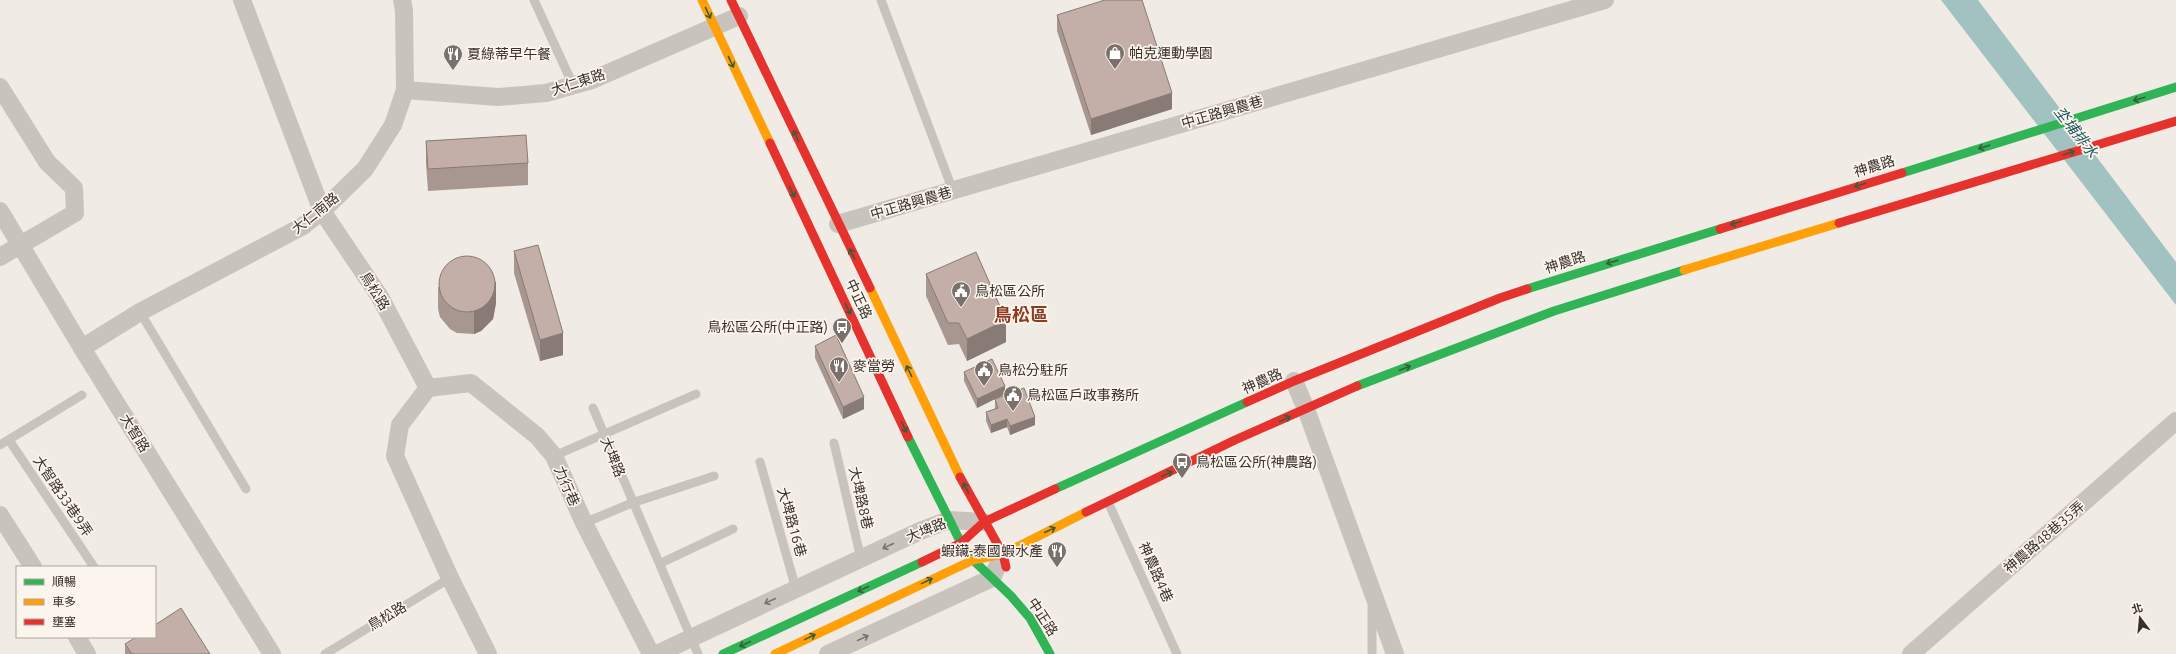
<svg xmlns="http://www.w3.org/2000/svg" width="2176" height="654" viewBox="0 0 2176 654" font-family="Ubuntu,'Noto Sans TC',sans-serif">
  <rect width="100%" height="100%" fill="#f0ebe5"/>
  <path fill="#a1c2c1" d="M1941,0H1978L2176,262V305Z"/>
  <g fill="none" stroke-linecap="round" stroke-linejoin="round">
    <g stroke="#c9c3be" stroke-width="9">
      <path d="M534,0L573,85"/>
      <path d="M881,0L953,191"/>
      <path d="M140,312L246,489"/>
      <path d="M593,408L698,654"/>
      <path d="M9,440L94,567"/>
      <path d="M834,443L861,559"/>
      <path d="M0,445L82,395"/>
      <path d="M554,456L696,394"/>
      <path d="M760,462L796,589"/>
      <path d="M1108,502L1177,654"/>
      <path d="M584,523L632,503L714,476"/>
      <path d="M661,563L733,529"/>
      <path d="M1372,607V654"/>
      <path d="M325,654L450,578"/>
    </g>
    <g stroke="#c9c3be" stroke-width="18">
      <path d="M242,0L322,211L380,297L428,388L400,425L395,456L450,578L488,654"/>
      <path d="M0,87L47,162L74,188L75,213L0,257"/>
      <path d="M405,90L498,97L546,93L592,80L739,16"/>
      <path d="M0,211L82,348L272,654"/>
      <path d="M838,224L1605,0"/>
      <path d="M82,348L140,312L303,226L322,211L365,169L393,125L405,90L404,10L402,0"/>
      <path d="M1294,381L1306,409L1395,654"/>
      <path d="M428,388L471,383L537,436L554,456L584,523L651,654"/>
      <path d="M0,515L33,567"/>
      <path d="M77,637L87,654"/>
      <path d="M657,654L920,531L949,520L984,522"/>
      <path d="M828,654L992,578L997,567"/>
      <path d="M1911,654L2176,421"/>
    </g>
    <g stroke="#30b455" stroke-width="9">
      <path d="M1902,173L2176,87"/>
      <path d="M1527,289L1720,229"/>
      <path d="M1357,386L1554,311L1684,270"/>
      <path d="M908,437L961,543L973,560L1011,596L1030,618L1050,654"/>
      <path d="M1055,489L1247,402"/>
      <path d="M723,654L922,562"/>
    </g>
    <g stroke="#ff9f0a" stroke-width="9">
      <path d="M702,0L770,143"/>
      <path d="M1684,270L1839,223"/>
      <path d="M870,288L960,477"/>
      <path d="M775,654L973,560L1003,554L1086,512"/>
    </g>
    <g stroke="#e5322d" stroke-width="9">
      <path d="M731,0L870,288"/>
      <path d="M770,143L908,437"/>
      <path d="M1839,223L2176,121"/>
      <path d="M1720,229L1902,173"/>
      <path d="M1247,402L1294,381L1500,298L1527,289"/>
      <path d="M960,477L1003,554L1006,567"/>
      <path d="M1086,512L1235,440L1357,386"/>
      <path d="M922,562L961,543L984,522L1055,489"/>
    </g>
  </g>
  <g fill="#a89690">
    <path d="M1057,15L1172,109L1091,135L1057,31Z"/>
    <path d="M426,141L528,163V185L428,191L426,163Z"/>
    <path d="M514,251L563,355L540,361L514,273Z"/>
    <path d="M926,274L1006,342L967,361L959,344L948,345L926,296Z"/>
    <path d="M438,287L496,303L493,319L481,331L474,334L457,333L450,329L440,317L438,309Z"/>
    <path d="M815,346L864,409L843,419L815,358Z"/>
    <path d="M964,372L1005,394L977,408L964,381Z"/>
    <path d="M995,399L1035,425L1010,435L1007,427L991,433L986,421V412L995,409Z"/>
    <path d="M125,644L210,654H125Z"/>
  </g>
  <g fill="#887a75">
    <path d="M1172,93V109L1091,135V119Z"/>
    <path d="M496,281V303L493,319L481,331L474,334V312Z"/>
    <path d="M1006,320V342L967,361V339Z"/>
    <path d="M563,333V355L540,361V340Z"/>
    <path d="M1005,386V394L977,408V399Z"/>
    <path d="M864,397V409L843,419V407Z"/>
    <path d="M1035,417V425L1010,435V426Z"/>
    <path d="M1007,419V427L991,433V425Z"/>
  </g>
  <g fill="#c3afa7" stroke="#887a75">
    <path d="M1105,0H1142L1172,93L1091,119L1057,15Z"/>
    <path d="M526,135L528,163L428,169L426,141Z"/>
    <path d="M538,245L563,333L540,340L514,251Z"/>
    <path d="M976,252L1006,320L967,339L959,323H948L926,274Z"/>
    <circle cx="467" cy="284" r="28"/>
    <path d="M836,335L864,397L843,407L815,346Z"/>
    <path d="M992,359L1005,386L977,399L964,372Z"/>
    <path d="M1024,388L1035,417L1010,426L1007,419L991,425L986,412L998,408L995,399Z"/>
    <path d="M181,608L210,654H132L125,644L136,637H155V625Z"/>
  </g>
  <defs><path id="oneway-shaft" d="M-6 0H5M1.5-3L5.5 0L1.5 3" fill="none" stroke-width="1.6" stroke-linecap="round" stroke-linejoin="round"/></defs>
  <g stroke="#375e3a">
    <use href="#oneway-shaft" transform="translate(708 13) rotate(65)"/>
    <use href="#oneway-shaft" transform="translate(731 62) rotate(65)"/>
    <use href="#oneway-shaft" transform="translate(2139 99) rotate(163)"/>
    <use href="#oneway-shaft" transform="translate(796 136) rotate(-116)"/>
    <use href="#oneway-shaft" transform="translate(1984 147) rotate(163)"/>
    <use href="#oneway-shaft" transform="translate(2069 153) rotate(-17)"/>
    <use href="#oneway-shaft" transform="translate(1860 185) rotate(163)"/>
    <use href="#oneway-shaft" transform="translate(792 192) rotate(65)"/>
    <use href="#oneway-shaft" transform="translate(1736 223) rotate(163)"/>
    <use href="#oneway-shaft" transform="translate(852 254) rotate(-116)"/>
    <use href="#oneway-shaft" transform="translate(1612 262) rotate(163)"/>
    <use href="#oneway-shaft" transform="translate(848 309) rotate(65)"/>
    <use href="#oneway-shaft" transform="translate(1405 368) rotate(-21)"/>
    <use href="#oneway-shaft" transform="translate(909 371) rotate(-116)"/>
    <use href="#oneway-shaft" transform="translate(1285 419) rotate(-25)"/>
    <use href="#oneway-shaft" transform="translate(904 427) rotate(65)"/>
    <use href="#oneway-shaft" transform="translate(1167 474) rotate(-25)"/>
    <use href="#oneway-shaft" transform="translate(966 488) rotate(-117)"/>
    <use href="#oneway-shaft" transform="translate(1050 530) rotate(-25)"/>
    <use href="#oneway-shaft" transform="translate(927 581) rotate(-26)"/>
    <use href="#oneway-shaft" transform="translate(863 589) rotate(155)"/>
    <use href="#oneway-shaft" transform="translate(810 637) rotate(-26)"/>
    <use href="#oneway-shaft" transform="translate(745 644) rotate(155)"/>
  </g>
  <g stroke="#7b726d">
    <use href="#oneway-shaft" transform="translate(888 546) rotate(155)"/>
    <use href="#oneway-shaft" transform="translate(770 601) rotate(155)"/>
    <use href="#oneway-shaft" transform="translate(863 638) rotate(-25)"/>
  </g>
  <defs>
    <g id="shop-pin" transform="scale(1)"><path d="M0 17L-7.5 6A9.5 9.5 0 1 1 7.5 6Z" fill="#7a716c" stroke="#fbf5ee"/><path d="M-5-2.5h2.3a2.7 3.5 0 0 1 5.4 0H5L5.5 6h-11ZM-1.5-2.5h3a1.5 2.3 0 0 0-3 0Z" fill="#fff"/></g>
    <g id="restaurant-pin" transform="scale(1)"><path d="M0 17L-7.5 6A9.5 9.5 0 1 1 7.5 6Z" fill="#7a716c" stroke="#fbf5ee"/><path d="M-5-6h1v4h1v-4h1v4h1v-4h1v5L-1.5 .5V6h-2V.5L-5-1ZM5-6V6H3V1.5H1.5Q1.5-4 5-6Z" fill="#fff"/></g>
    <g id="civic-pin" transform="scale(1)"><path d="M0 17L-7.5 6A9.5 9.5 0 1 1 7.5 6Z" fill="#7a716c" stroke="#fbf5ee"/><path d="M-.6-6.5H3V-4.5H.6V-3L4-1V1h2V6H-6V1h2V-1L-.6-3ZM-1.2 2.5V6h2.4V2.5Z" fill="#fff"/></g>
    <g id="bus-pin" transform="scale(1)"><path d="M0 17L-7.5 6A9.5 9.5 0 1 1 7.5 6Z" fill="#7a716c" stroke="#fbf5ee"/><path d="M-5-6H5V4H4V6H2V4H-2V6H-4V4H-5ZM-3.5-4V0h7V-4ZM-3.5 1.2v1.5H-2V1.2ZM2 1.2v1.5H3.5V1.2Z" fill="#fff"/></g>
  </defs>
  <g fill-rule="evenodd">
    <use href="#shop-pin" x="1115" y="53"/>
    <use href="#restaurant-pin" x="453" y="54"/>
    <use href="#civic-pin" x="961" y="291"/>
    <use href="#bus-pin" x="842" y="327"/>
    <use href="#restaurant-pin" x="839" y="366"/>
    <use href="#civic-pin" x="984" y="370"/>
    <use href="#civic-pin" x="1013" y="395"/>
    <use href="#bus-pin" x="1182" y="462"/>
    <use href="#restaurant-pin" x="1057" y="551"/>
  </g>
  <g text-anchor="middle" stroke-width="3.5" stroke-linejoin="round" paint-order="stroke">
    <g font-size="14" fill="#3b302b" stroke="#fbf5ee" text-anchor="start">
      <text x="1129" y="58">帕克運動學園</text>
      <text x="467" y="59">夏綠蒂早午餐</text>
      <text x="975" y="296">鳥松區公所</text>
      <text x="828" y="332" text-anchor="end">鳥松區公所(中正路)</text>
      <text x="853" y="371">麥當勞</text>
      <text x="998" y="375">鳥松分駐所</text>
      <text x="1027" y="400">鳥松區戶政事務所</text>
      <text x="1196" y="467">鳥松區公所(神農路)</text>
      <text x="1043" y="556" text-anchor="end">蝦鑶-泰國蝦水產</text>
    </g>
    <g font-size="14" fill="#3b302b" stroke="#fbf5ee">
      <text transform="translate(578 82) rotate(-18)" y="5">大仁東路</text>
      <text transform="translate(1222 112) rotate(-16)" y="5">中正路興農巷</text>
      <text transform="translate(1874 166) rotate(-17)" y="5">神農路</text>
      <text transform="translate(911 203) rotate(-16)" y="5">中正路興農巷</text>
      <text transform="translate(315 213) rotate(-39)" y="5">大仁南路</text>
      <text transform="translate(1565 262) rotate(-18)" y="5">神農路</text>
      <text transform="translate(375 291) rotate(58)" y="5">鳥松路</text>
      <text transform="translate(859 299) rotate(65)" y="5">中正路</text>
      <text transform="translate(1262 381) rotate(-24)" y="5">神農路</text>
      <text transform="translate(135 433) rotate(58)" y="5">大智路</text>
      <text transform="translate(613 457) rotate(68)" y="5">大埤路</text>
      <text transform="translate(567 486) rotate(66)" y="5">力行巷</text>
      <text transform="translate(63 496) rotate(56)" y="5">大智路33巷9弄</text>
      <text transform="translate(861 498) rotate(77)" y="5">大埤路8巷</text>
      <text transform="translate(792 522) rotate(74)" y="5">大埤路16巷</text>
      <text transform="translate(926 530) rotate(-22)" y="5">大埤路</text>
      <text transform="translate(2044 537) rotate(-41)" y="5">神農路48巷35弄</text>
      <text transform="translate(1156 572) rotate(66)" y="5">神農路4巷</text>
      <text transform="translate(387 616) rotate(-31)" y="5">鳥松路</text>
      <text transform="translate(1043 617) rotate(57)" y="5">中正路</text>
    </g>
    <g font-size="15" font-style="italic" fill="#1f5a5e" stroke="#fbf5ee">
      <text transform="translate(2076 132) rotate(52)" y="5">坔埔排水</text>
    </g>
    <g font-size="18" font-weight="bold" fill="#8c3b22" stroke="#fbf5ee">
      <text x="1021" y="321">鳥松區</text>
    </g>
  </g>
  <rect x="16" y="566" width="140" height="72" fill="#fbf5ee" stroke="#aea6a0"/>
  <rect x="24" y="579" width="20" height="6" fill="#30b455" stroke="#aea6a0"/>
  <text x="52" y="586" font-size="12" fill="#3b302b">順暢</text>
  <rect x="24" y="599" width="20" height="6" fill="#ff9f0a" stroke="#aea6a0"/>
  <text x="52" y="606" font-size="12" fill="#3b302b">車多</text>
  <rect x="24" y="619" width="20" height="6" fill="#e5322d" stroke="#aea6a0"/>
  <text x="52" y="626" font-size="12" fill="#3b302b">壅塞</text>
  <g transform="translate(2140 618) rotate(344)" stroke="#fbf5ee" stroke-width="3" paint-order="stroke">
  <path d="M0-3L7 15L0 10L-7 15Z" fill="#3b302b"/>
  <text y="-6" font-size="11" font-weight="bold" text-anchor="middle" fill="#3b302b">北</text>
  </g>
</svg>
